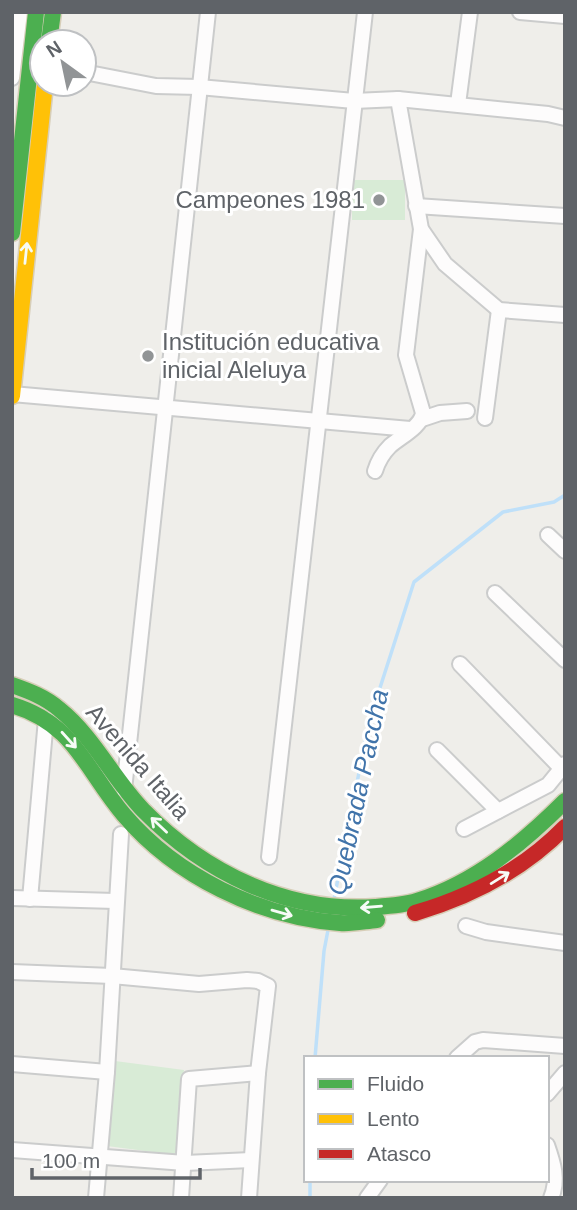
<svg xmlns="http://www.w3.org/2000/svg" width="577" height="1210" viewBox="0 0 577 1210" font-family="Arial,sans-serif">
  <rect width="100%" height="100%" fill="#efeeea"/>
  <g fill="#d8ebd6">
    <rect x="352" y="180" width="53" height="40"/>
    <path d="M115,1061L184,1070L176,1155L107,1146Z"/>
  </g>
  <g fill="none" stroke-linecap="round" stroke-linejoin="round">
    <g stroke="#bfe0f9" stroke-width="3.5">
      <path d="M565,440V443"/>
      <path d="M334,899L369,722L414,582L503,512L554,502L565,495"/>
      <path d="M315,1058L324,951L328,930"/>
      <path d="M310,1180V1198"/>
    </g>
    <g stroke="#cbcccc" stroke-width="18">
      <g id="street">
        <path d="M520,12L565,16"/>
        <path d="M84,72L156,86L199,87L354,101L398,99L548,114L565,118"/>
        <path d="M12,78L20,12"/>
        <path d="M398,99L421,229L445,264L499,310L565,315"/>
        <path d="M458,104L470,12"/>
        <path d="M416,206L565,216"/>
        <path d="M12,394L410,429"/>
        <path d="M485,418L499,310"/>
        <path d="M422,419L440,413L467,411"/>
        <path d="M375,471C378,461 383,453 390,446C400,437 421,427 423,413L406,355L421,229"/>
        <path d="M548,535L565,551"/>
        <path d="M495,593L565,660"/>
        <path d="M460,664L562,769"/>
        <path d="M437,750L498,811"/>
        <path d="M124,790L208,12"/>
        <path d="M464,829L548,785L565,764"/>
        <path d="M269,857L365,12"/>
        <path d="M12,898L115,901"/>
        <path d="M30,899L46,719"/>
        <path d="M466,926L486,932L565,943"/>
        <path d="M12,972L112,976L199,984L247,980L258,981L268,986L258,1073L249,1198"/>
        <path d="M457,1058L475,1042L483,1040L565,1046"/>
        <path d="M12,1064L107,1072"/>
        <path d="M547,1094L565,1073"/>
        <path d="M547,1145C553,1162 559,1180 551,1198"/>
        <path d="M12,1150L185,1163L251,1160"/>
        <path d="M96,1198L107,1072L121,834"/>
        <path d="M181,1198L189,1079L258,1073"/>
        <path d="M367,1198L380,1180"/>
      </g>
    </g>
    <g stroke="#d7ceb8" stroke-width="19">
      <g id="fast">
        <path d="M49,42L53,12"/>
        <path d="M12,233L36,12"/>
        <path d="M12,685C29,691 45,697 59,709C94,737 113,779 143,810C205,873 287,913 375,907C389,906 404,905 417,901C475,883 523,843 565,801"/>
        <path d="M12,705C75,724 85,769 124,815C176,876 259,917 340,923C352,924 365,921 377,920"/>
      </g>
    </g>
    <g stroke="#d7ceb8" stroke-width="19">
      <path id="slow" d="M12,396L45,84"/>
    </g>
    <g stroke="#d7ceb8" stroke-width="19">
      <path id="jam" d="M415,913C473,896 523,870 565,827"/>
    </g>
    <use href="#street" stroke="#fdfcfc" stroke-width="14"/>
    <use href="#fast" stroke="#4caf50" stroke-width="16"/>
    <use href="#slow" stroke="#ffc107" stroke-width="16"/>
    <use href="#jam" stroke="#c62828" stroke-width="16"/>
  </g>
  <defs><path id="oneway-shaft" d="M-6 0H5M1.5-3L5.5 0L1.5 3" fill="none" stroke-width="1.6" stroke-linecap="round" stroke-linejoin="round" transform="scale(1.75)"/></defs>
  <g stroke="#f6fbf6">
    <use href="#oneway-shaft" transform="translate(26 253) rotate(-84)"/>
    <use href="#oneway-shaft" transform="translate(69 740) rotate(48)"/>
    <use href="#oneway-shaft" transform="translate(159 825) rotate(-137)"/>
    <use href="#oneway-shaft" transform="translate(500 878) rotate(-32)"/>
    <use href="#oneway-shaft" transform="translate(371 907) rotate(175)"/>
    <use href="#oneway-shaft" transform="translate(282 913) rotate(16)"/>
  </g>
  <g fill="#919496" stroke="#fff" stroke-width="2.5">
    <circle cx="379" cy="200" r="7"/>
    <circle cx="148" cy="356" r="7"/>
  </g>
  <g text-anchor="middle" stroke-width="6" stroke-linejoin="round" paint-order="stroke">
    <g font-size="24" fill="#5f6368" stroke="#fff" text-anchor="end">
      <text x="365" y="208">Campeones 1981</text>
      <text x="162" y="350" text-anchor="start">Institución educativa<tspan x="162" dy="28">inicial Aleluya</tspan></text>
    </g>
    <g font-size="24" fill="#5f6368" stroke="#fff">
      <text transform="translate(138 762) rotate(49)" y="8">Avenida Italia</text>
    </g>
    <g font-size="26" font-style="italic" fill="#4174aa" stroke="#fff">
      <text transform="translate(358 792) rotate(-78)" y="9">Quebrada Paccha</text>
    </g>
  </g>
  <rect width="577" height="1210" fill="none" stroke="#5f6368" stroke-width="28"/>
  <rect x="304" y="1056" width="245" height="126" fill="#ffffff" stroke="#bfc1c3" stroke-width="2"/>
  <rect x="318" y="1079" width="35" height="10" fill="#4caf50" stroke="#bfc1c3" stroke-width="2"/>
  <text x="367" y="1091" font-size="21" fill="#5f6368">Fluido</text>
  <rect x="318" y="1114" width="35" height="10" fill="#ffc107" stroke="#bfc1c3" stroke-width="2"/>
  <text x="367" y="1126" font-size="21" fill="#5f6368">Lento</text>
  <rect x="318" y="1149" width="35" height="10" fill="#c62828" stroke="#bfc1c3" stroke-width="2"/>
  <text x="367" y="1161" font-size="21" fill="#5f6368">Atasco</text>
  <g transform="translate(63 63) rotate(327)"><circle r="33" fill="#ffffff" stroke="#bfc1c3" stroke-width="2"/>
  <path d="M0-5L12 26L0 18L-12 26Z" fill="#919496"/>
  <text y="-10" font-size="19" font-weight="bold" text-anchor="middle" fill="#5f6368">N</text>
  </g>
  <path d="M32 1168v10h168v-10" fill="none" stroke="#5f6368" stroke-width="3.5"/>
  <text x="42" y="1168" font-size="21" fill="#5f6368" stroke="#ffffff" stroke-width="5" paint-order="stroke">100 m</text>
</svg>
